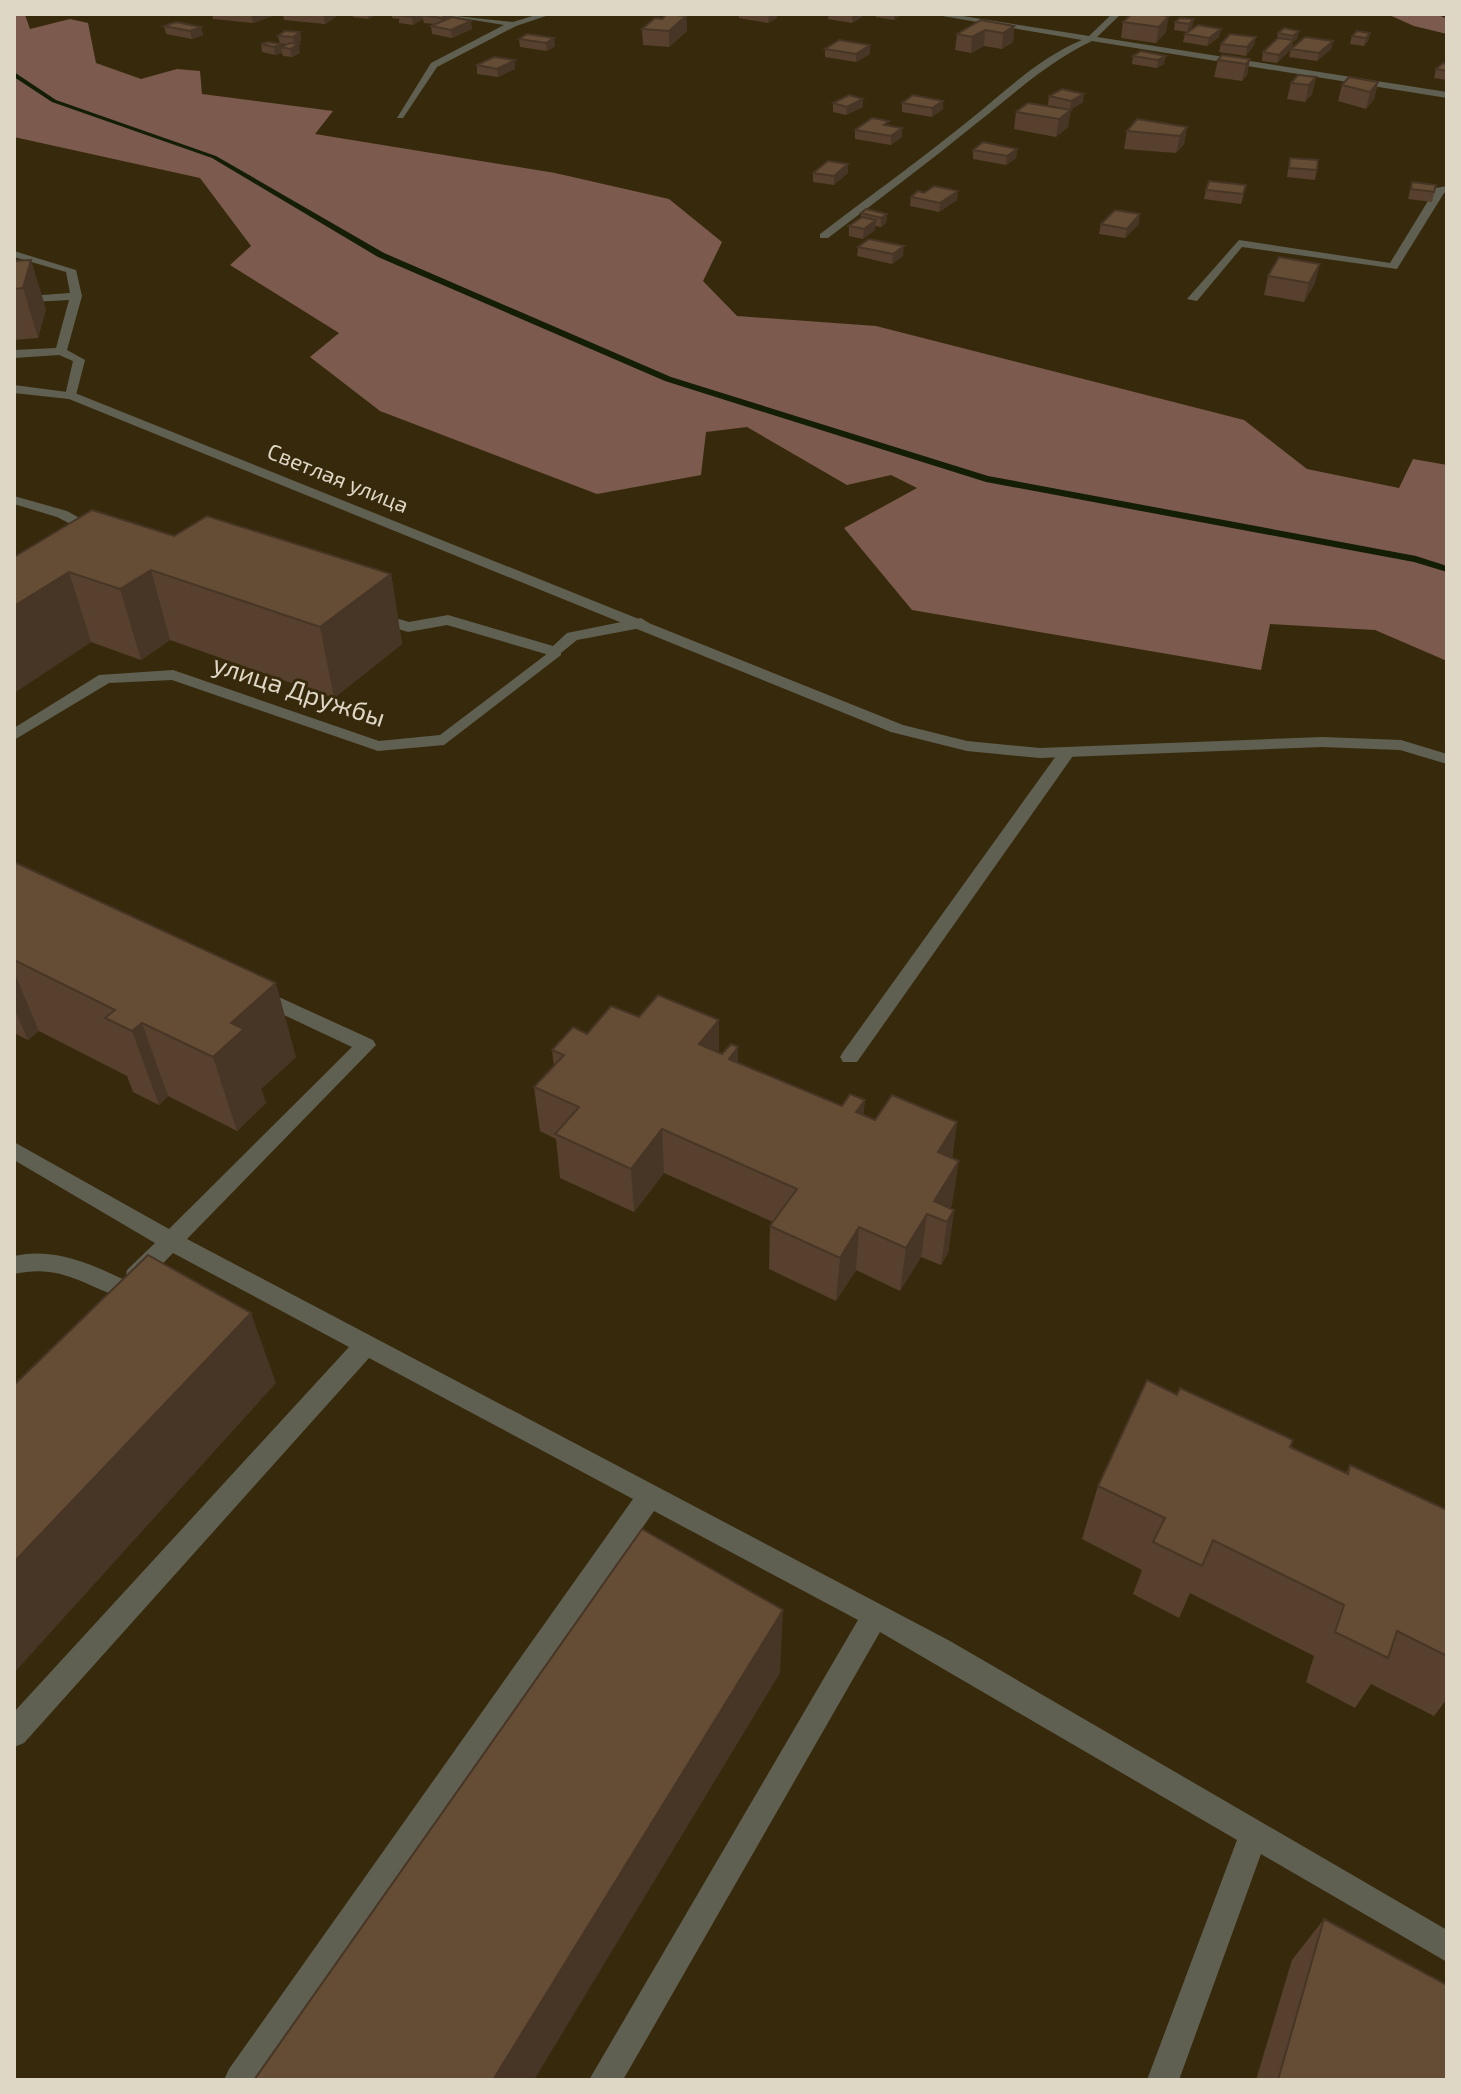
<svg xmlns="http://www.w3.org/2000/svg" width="1461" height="2094" viewBox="0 0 1461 2094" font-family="'Exo 2',sans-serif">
  <rect width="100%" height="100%" fill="#372a0c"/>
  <g fill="#7c5b4e">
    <path d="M14,14L25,15L30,29L70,19L88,23L96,63L141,79L177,69L200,71L202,94L333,111L315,134L555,173L669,199L722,242L703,281L737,316L876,326L1244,420L1307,469L1399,488L1413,459L1447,465V661L1375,630L1270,624L1261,670L912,610L844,528L917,488L891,475L847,485L747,427L706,432L701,475L597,494L380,411L310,357L339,333L230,265L251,246L200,178L14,137Z"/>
    <path d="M1387,14H1436L1447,19V34L1414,26Z"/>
  </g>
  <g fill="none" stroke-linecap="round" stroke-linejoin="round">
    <path fill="#131e04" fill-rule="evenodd" d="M14,72L56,100L216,156L384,253L671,377L988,476L1416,556L1447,566V572L1414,562L986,482L665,381L378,257L212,158L52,102L14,77Z"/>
    <g fill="#606052" fill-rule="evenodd">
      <path d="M14,251L76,270L82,296L67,350L85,360L75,399L65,396L73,361L59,355L14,358V350L56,348L69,300L14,303V297L70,293L66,272L14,257Z"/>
      <path d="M14,496L67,511L106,533L94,536L57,517L14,504Z"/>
      <path d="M375,612L409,622L448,615L553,646L567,633L641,618L649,623L641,628L577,640L556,657L447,625L408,632L370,620L367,617Z"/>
      <path d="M1067,748L1075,753L857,1062H843L840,1057L843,1052L1061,749Z"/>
      <path d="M259,988L373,1040L376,1045L187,1239L950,1641L1447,1930V1962L1261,1854L1179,2080H1147L1237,1840L880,1632L623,2080H589L858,1620L654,1511L259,2080H224L229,2069L633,1499L369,1358L24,1743L14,1747V1712L349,1347L173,1253L143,1284L131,1285L133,1289L130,1296L122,1298C81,1284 61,1264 14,1274V1256C55,1247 88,1263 125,1280L127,1270L155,1243L14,1160V1142L169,1229L352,1047L252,1000L249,995L252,990Z"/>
    </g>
    <g fill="#606052" fill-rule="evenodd">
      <path d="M437,14L513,22L539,14H552L516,26L437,67L403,118H397L431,63L504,25Z"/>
      <path d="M931,14H950L1089,36L1112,14H1121L1097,37L1447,92V98L1092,41C1048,62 1016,92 978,122C929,162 878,200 828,238H820V234C871,195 923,158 972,118C1008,89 1039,58 1082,40Z"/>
      <path d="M1447,186V192L1444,193L1397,269L1242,247L1197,301L1187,299L1239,240L1390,263L1436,188Z"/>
      <path d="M14,385L75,393L903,725L967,741L1040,748L1322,737L1401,740L1447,754V764L1400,750L1322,747L1040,758L967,751L891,732L69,399L14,393Z"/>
      <path d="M556,647L561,649V655L444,745L378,751L172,680L109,683L14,740V728L99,675L173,670L379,741L440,735Z"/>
    </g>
  </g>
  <g fill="#57412e">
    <path d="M212,14H272V16L253,23L213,19Z"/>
    <path d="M283,14H337V16L325,24L284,20Z"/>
    <path d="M352,14H377L368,19L353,17Z"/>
    <path d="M391,14H451V17L472,29L452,38L432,34L431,26L435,24L424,23L423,19L413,25L399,23V19L392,18Z"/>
    <path d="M739,14H777V18L768,23L739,18Z"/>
    <path d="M829,14H862V17L852,23L828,19Z"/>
    <path d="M876,14H902L894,20L876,17Z"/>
    <path d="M1132,14H1168L1167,16L1166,32L1156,43L1121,38L1123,22Z"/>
    <path d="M686,16L687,31L669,47L643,45L642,29L662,19Z"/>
    <path d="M1194,19L1192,27L1187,32L1174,30L1175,22Z"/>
    <path d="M164,26L201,27L203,35L192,39L166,34Z"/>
    <path d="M1014,26L1013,42L1002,49L984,46L971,53L955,50L957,34Z"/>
    <path d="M1284,28L1297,39L1293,42L1292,48L1333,41L1331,49L1317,61L1289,57L1291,49L1277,63L1262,61L1263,52L1277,39L1278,33Z"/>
    <path d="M300,32L301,41L296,44L300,53L292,57L283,56L282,53L275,55L262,52L261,44L282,47L287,44H280L278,36Z"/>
    <path d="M1370,33L1368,41L1364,46L1350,44L1352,36Z"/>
    <path d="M527,34L555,46L547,51L520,47L519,39Z"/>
    <path d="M1185,34L1219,37L1207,46L1183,42Z"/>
    <path d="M1221,44L1254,45L1246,56L1219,52Z"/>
    <path d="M825,49L870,54L856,62L825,57Z"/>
    <path d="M1141,51L1164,64L1157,68L1132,64L1133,56Z"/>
    <path d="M1250,59L1247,75L1242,81L1214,77L1218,60Z"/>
    <path d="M515,60V69L498,77L477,74V65Z"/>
    <path d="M1447,64V80L1434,78L1436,69Z"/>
    <path d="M1316,77L1312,94L1305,102L1287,99L1291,83Z"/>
    <path d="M1378,82L1374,99L1366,109L1338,101L1342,85Z"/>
    <path d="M1049,96L1083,102L1070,110L1068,127L1056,137L1014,129L1016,112L1068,109L1048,105Z"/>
    <path d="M943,101V109L932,117L902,112V103Z"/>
    <path d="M833,103L863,107L846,115L833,112Z"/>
    <path d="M889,126L902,128V137L891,145L855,139V130Z"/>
    <path d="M1187,127L1184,144L1176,153L1124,149L1127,131Z"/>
    <path d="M1017,149L1016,158L1006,165L973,159V150Z"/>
    <path d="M1290,158L1317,170L1315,180L1287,177Z"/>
    <path d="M813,173H848L834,185L813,182Z"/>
    <path d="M1412,182L1436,185L1432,202L1408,199Z"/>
    <path d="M1206,190L1244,194L1241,204L1204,199Z"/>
    <path d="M911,197L957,200L939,212L910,206Z"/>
    <path d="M861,213L887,214L886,223L881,227L875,226V230L863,239L849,236V226L861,218Z"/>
    <path d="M1101,224H1139L1125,238L1099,234Z"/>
    <path d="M858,247L903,256L892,264L857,256Z"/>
    <path d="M14,261L46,309L38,338L14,340Z"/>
    <path d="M1268,276L1315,283L1304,302L1264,295Z"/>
    <path d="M174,536L391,574L402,644L334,698L170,640L141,660L91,642L14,693V557Z"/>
    <path d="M14,862L296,1057L261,1089L266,1103L237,1131L168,1096L159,1105L133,1092L127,1076L39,1031L28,1040L14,1033Z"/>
    <path d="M639,1017L719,1020V1053L738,1063L875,1120L957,1122L952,1158V1205L950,1208L954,1210L948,1253L941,1265L921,1257L900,1291L856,1270L836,1301L769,1269L770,1226L773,1222L664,1173L634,1212L560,1178L556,1139L540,1131L534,1087L554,1066L552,1050L587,1034Z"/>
    <path d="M1177,1395L1346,1473L1350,1465L1447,1510V1699L1434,1716L1371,1684L1355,1708L1306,1682L1314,1656L1190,1593L1179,1618L1133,1594L1142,1570L1082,1539L1098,1486Z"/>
    <path d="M1324,1919L1447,2080H1256L1292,1960Z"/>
  </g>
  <g fill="#473525">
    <path d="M251,14H272V16L253,23Z"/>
    <path d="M323,14H337V16L325,24Z"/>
    <path d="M367,14H377L368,19Z"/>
    <path d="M417,14H427L423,15V19L413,25L412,17Z"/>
    <path d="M448,14H451L452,21L442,26L441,18Z"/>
    <path d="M770,14H777V18L768,23L769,15Z"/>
    <path d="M854,14H862V17L852,23V15Z"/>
    <path d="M894,14H902L894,20Z"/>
    <path d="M686,16L687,31L669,47V31Z"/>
    <path d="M1169,16L1166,32L1156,43L1159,27Z"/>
    <path d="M1194,19L1192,27L1187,32L1189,24Z"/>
    <path d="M471,21L472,29L452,38L451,30Z"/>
    <path d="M1014,26L1013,42L1002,49L1003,33Z"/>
    <path d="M201,27L203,35L192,39L190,31Z"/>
    <path d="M1221,29L1219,37L1207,46L1209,38Z"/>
    <path d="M985,30L984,46L971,53L972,37Z"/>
    <path d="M1299,31L1297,39L1293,42L1292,48L1277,63L1279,55L1292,42L1293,36Z"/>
    <path d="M300,32L301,41L294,45L293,37Z"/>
    <path d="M1370,33L1368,41L1364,46L1366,38Z"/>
    <path d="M1256,37L1254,45L1246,56L1247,47Z"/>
    <path d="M554,38L555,46L547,51L546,43Z"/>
    <path d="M1333,41L1331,49L1317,61L1319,53Z"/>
    <path d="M281,44L282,53L275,55L274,47Z"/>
    <path d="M299,44L300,53L292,57L290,49Z"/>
    <path d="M870,45V54L856,62V54Z"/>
    <path d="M1166,56L1164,64L1157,68L1158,60Z"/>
    <path d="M1250,59L1247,75L1242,81L1246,64Z"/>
    <path d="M515,60V69L498,77L497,69Z"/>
    <path d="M1316,77L1312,94L1305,102L1309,85Z"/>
    <path d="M1378,82L1374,99L1366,109L1370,92Z"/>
    <path d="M1084,94L1083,102L1070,110L1071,101Z"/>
    <path d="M863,99V107L846,115L847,107Z"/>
    <path d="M943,101V109L932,117V108Z"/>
    <path d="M1071,110L1068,127L1056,137L1059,119Z"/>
    <path d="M1187,127L1184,144L1176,153L1180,136Z"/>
    <path d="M902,128V137L891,145V136Z"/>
    <path d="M1017,149L1016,158L1006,165L1007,156Z"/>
    <path d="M848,164V173L834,185V176Z"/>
    <path d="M958,191L957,200L939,212L940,203Z"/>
    <path d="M887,214L886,223L881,227V218Z"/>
    <path d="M1140,214L1139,224L1125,238L1127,229Z"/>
    <path d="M876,220L875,230L863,239L864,229Z"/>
    <path d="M904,246L903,256L892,264L893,254Z"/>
    <path d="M31,260L46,309L38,338L23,288Z"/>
    <path d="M1320,264L1315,283L1304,302L1309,283Z"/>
    <path d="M151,570L170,640L141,660L120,589Z"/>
    <path d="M69,572L91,642L14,693V606Z"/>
    <path d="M391,574L402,644L334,698L320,627Z"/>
    <path d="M14,972L39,1031L28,1040L14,1008Z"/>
    <path d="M276,983L296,1057L261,1089L266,1103L237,1131L213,1057L231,1023Z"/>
    <path d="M719,1020V1064L699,1044Z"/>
    <path d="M142,1023L168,1096L159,1105L132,1031Z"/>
    <path d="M738,1047V1092L729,1059Z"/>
    <path d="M865,1100L861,1144L856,1112Z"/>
    <path d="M957,1122L950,1166L938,1152Z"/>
    <path d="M662,1129L664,1173L634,1212L631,1169Z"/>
    <path d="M959,1161L952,1205L943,1220L934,1201Z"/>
    <path d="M954,1210L948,1253L941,1265L947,1222Z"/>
    <path d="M927,1214L921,1257L900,1291L906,1248Z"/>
    <path d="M859,1227L856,1270L836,1301L840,1258Z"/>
    <path d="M251,1313L276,1383L14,1673V1562Z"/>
    <path d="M783,1610L780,1673L534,2080H493Z"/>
  </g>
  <g fill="#654c35" stroke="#473525" stroke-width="2">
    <path d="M400,14H417L412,17L398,15Z"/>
    <path d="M424,14H448L441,18L423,15Z"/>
    <path d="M667,14L686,16L669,31L642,29L655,18L662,19Z"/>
    <path d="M1132,14H1150L1169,16L1159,27L1123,22Z"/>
    <path d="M452,17L471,21L451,30L431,26Z"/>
    <path d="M1180,18L1194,19L1189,24L1175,22Z"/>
    <path d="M981,20L1014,26L1003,33L985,30L972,37L957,34Z"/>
    <path d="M176,22L201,27L190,31L164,26Z"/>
    <path d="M1198,25L1221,29L1209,38L1185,34Z"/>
    <path d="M1284,28L1299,31L1293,36L1278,33Z"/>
    <path d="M285,31L300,32L293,37L278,36Z"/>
    <path d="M1357,31L1370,33L1366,38L1352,36Z"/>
    <path d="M527,34L554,38L546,43L519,39Z"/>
    <path d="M1230,34L1256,37L1247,47L1221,44Z"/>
    <path d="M1305,37L1333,41L1319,53L1291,49Z"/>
    <path d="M1278,38L1294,40L1279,55L1263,52Z"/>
    <path d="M839,40L870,45L856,54L825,49Z"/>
    <path d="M268,42L281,44L274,47L261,44Z"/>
    <path d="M290,43L299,44L290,49L281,47Z"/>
    <path d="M1141,51L1166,56L1158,60L1133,56Z"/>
    <path d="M1222,55L1250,59L1246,64L1218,60Z"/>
    <path d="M494,57L515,60L497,69L477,65Z"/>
    <path d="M1443,63L1447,64V71L1436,69Z"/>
    <path d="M1298,75L1316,77L1309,85L1291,83Z"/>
    <path d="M1349,77L1378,82L1370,92L1342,85Z"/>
    <path d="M1062,89L1084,94L1071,101L1049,96Z"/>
    <path d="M849,95L863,99L847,107L833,103Z"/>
    <path d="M913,95L943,101L932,108L902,103Z"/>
    <path d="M1028,103L1071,110L1059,119L1016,112Z"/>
    <path d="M872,118L889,121L884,125L902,128L891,136L855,130Z"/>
    <path d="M1137,119L1187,127L1180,136L1127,131Z"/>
    <path d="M983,142L1017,149L1007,156L973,150Z"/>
    <path d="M1290,158L1318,160L1317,170L1289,168Z"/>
    <path d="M828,161L848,164L834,176L813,173Z"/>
    <path d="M1209,181L1246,185L1243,194L1206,190Z"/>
    <path d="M1412,182L1436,185L1434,192L1411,189Z"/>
    <path d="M934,186L958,191L940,203L911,197L918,191L924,193Z"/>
    <path d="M866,209L887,214L881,218L861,213Z"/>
    <path d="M1115,210L1140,214L1127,229L1101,224Z"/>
    <path d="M862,217L876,220L864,229L849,226Z"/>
    <path d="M869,239L904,246L893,254L858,247Z"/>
    <path d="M1279,257L1320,264L1309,283L1268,276Z"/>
    <path d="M31,260L23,288L14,289V261Z"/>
    <path d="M92,510L174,536L207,516L391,574L320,627L151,570L120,589L69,572L14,606V557Z"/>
    <path d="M14,862L276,983L231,1023L244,1029L213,1057L142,1023L132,1031L105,1018L115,1010L14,960Z"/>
    <path d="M658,995L719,1020L699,1044L722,1054L731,1044L738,1047L729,1059L842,1106L850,1094L865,1100L856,1112L875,1120L892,1095L957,1122L938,1152L959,1161L934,1201L954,1210L947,1222L927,1214L906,1248L859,1227L840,1258L770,1226L797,1189L662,1129L631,1169L555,1134L579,1107L534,1087L564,1055L552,1050L573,1027L587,1034L611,1006L639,1017Z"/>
    <path d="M148,1255L251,1313L14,1562V1385Z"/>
    <path d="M1147,1380L1177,1395L1180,1388L1293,1440L1290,1447L1348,1474L1350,1465L1447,1510V1656L1397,1631L1388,1658L1335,1632L1344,1605L1213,1540L1202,1566L1153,1542L1165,1518L1098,1486Z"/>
    <path d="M642,1529L783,1610L493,2080H254Z"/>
    <path d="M1324,1919L1447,1985V2080H1278Z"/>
  </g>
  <g text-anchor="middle" stroke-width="6" stroke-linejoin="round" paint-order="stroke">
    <g font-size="22" fill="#dfd7c6" stroke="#372a0c">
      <text transform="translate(338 478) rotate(22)" y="8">Светлая улица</text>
    </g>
    <g font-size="26" fill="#dfd7c6" stroke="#372a0c">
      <text transform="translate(299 691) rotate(18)" y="9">улица Дружбы</text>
    </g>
  </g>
  <rect width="1461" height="2094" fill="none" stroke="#dfd7c6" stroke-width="32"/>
</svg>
